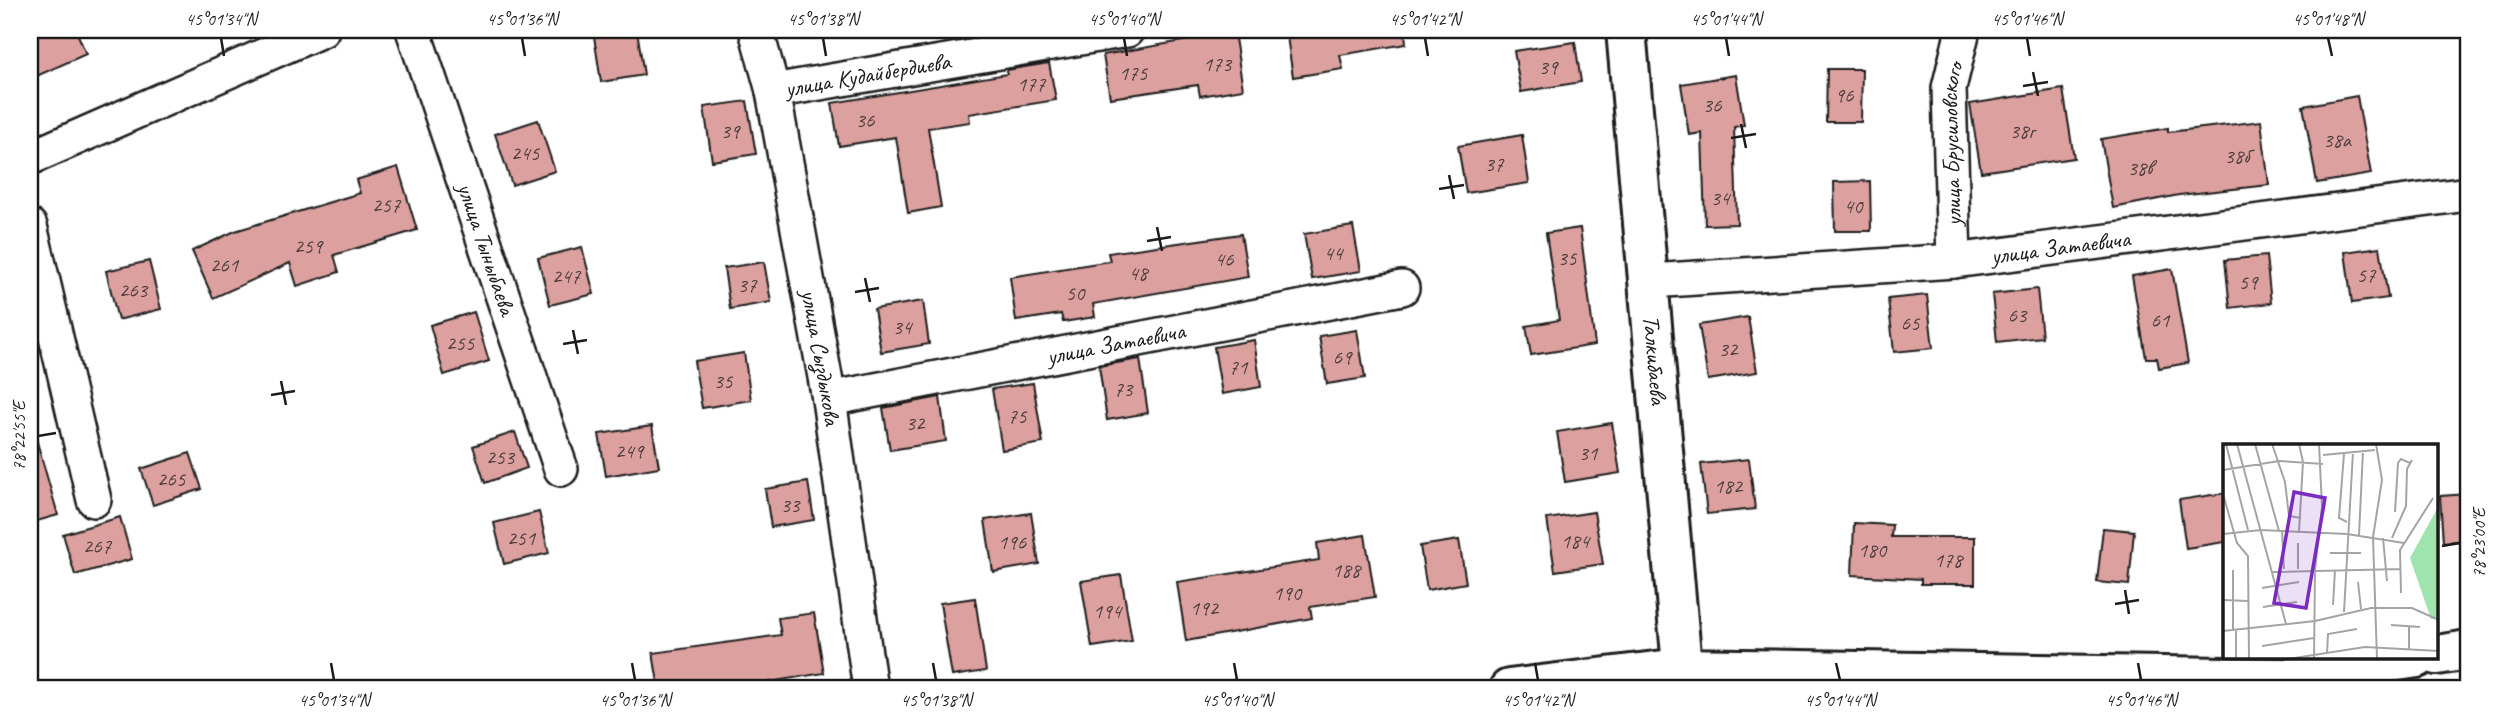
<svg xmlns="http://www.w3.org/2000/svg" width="2498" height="719" viewBox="0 0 2498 719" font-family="Caveat,sans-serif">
  <rect width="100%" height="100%" fill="#fff"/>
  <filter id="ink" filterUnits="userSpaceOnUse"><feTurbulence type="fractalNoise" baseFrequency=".0143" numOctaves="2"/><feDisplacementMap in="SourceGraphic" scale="14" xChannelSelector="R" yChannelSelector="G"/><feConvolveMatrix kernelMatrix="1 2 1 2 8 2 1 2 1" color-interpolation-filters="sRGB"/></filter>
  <g filter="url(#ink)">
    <g fill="#dca19f" stroke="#1c1c1c" stroke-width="2">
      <path d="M30,30H76L86,54L30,79Z"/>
      <path d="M593,30H637L644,75L601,82Z"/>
      <path d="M1286,30H1405L1406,44L1340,55L1343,69L1293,77Z"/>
      <path d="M1234,32L1243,89L1200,96L1198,85L1110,98L1103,55Z"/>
      <path d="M1575,42L1581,82L1521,92L1514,51Z"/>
      <path d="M1049,63L1056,100L969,114L970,122L928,128L941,207L908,213L896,137L839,146L832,103L1007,74V70Z"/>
      <path d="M1827,69H1862L1861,122H1826Z"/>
      <path d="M1736,75L1744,125L1734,127L1737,224L1705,225L1702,133L1689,135L1681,84Z"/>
      <path d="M2063,89L2074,158L1981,172L1970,104Z"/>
      <path d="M2357,96L2371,174L2317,183L2303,106Z"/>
      <path d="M747,101L756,154L712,161L704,107Z"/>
      <path d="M538,120L555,171L512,185L495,134Z"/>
      <path d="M2261,121L2269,185L2179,195L2113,208L2101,139L2168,128V132Z"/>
      <path d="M1522,135L1529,183L1466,193L1458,146Z"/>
      <path d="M398,167L417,230L334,255L339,272L297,286L290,263L213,298L192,251L235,231L360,193L356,180Z"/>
      <path d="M1870,181L1871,231H1835L1834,182Z"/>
      <path d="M1353,226L1361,271L1312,279L1304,234Z"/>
      <path d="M1580,228L1595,345L1531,355L1526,326L1559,320L1546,233Z"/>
      <path d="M1241,234L1248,277L1093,304L1095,317L1063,322L1061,314L1016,321L1010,277L1110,261L1108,253Z"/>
      <path d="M582,247L594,294L550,305L538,258Z"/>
      <path d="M2380,247L2388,298L2352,303L2345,252Z"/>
      <path d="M2266,256L2271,303L2230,308L2225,260Z"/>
      <path d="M149,261L161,309L118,320L106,271Z"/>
      <path d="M764,262L771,302L730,309L724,268Z"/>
      <path d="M2172,269L2188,363L2159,368L2157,358H2146L2132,276Z"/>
      <path d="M2037,289L2042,337L1997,342L1992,294Z"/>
      <path d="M1927,295L1933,348L1894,352L1888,299Z"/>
      <path d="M923,301L929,344L881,352L874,309Z"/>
      <path d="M474,312L489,361L444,375L430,325Z"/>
      <path d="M1748,317L1757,372L1708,380L1699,325Z"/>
      <path d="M1357,330L1365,378L1327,384L1319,336Z"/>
      <path d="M1254,340L1261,387L1222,394L1214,347Z"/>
      <path d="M744,353L751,400L702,408L694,361Z"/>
      <path d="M1140,359L1148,413L1107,420L1099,366Z"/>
      <path d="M1033,383L1043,443L1002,450L992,389Z"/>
      <path d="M940,397L946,441L890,450L883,408Z"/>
      <path d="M1612,423L1620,473L1565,482L1557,432Z"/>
      <path d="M652,426L659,467L606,476L599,434Z"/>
      <path d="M515,432L527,468L485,483L473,446Z"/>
      <path d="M37,442L58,515L30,523V444Z"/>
      <path d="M190,453L202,489L153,505L141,469Z"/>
      <path d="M1749,459L1755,509L1707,514L1701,464Z"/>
      <path d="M808,482L814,520L771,527L765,489Z"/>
      <path d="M2225,493V542L2186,548L2179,500Z"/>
      <path d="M2468,494V540L2443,542L2440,496Z"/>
      <path d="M539,512L549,553L504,564L494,523Z"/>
      <path d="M1594,512L1603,564L1555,571L1547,519Z"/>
      <path d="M1031,513L1039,564L993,572L985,520Z"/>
      <path d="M120,517L132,559L75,575L63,534Z"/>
      <path d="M1854,523L1892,525L1891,537H1975V584H1921V579L1852,575Z"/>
      <path d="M2103,528L2134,531L2129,585L2097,582Z"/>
      <path d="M1365,535L1375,597L1310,607L1312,618L1186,641L1177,582L1319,560L1317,543Z"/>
      <path d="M1459,540L1466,583L1427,590L1420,546Z"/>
      <path d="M1121,575L1132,641L1092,647L1081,581Z"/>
      <path d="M975,598L986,671L952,676L940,603Z"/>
      <path d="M814,613L824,673L751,685L752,689H659L653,653L781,635L778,618Z"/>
    </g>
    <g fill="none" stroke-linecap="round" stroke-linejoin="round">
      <g stroke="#1c1c1c" stroke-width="38">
        <g id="street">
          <path id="s1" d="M413,30L561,469"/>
          <path id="s2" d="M756,30L773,91L829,399L870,689"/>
          <path id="s3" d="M773,91L1127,30"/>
          <path d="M30,158L322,30"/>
          <path d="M30,226L94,500"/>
          <path id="s4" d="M1954,261L1949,88L1963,30"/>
          <path id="s5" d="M1651,281L1954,261L2468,194"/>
          <path id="s6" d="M829,399L1402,288"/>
        </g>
      </g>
      <g stroke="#1c1c1c" stroke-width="44">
        <g id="secondary">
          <path id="s7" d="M1626,30L1684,689"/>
          <path d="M2437,655L2468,650"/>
          <path d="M1509,689L1680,668L2288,678L2417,658"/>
        </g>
      </g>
      <use href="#street" stroke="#fff" stroke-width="33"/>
      <use href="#secondary" stroke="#fff" stroke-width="38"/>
    </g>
  </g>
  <path fill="none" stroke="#1c1c1c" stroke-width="2.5" d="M221,38L224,56M522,38L525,56M823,38L826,56M1124,38L1127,56M1425,38L1428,56M1726,38L1729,56M2027,38L2030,56M2328,38L2332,56M2033,72L2038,96M2023,86L2048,82M1741,124L1746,148M1731,138L1756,134M1449,175L1454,199M1439,189L1464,185M1157,227L1162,251M1147,241L1171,237M865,278L870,302M855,292L879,288M573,330L578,354M563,344L587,340M281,381L286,405M271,395L295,391M38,436L56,433M2442,546L2460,543M2125,590L2129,614M2115,604L2139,600M331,663L334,680M632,663L635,680M933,663L936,680M1234,663L1237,680M1535,663L1538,680M1836,663L1840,680M2138,663L2141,680"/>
  <g text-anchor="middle" stroke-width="5" stroke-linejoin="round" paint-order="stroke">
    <g font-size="21" fill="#4c3d3d">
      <text x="1217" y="71">173</text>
      <text x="1548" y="74">39</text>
      <text x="1133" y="80">175</text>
      <text x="1031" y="91">177</text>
      <text x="1844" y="102">96</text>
      <text x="1712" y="112">36</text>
      <text x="865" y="127">36</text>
      <text x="730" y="138">39</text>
      <text x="2022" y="138">38г</text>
      <text x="2337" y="147">38а</text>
      <text x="525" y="160">245</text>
      <text x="2237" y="163">38б</text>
      <text x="1494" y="171">37</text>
      <text x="2140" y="175">38в</text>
      <text x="1720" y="205">34</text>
      <text x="386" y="212">257</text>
      <text x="1853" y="213">40</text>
      <text x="308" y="253">259</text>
      <text x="1333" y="260">44</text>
      <text x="1567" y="265">35</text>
      <text x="1224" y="266">46</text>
      <text x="224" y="272">261</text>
      <text x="1138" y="280">48</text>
      <text x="2366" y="282">57</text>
      <text x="566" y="283">247</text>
      <text x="2248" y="289">59</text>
      <text x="747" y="292">37</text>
      <text x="133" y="297">263</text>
      <text x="1075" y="300">50</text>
      <text x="2017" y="322">63</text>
      <text x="2160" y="327">61</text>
      <text x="1910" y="330">65</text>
      <text x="902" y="334">34</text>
      <text x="460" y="350">255</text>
      <text x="1728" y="356">32</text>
      <text x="1342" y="364">69</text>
      <text x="1238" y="374">71</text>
      <text x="723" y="388">35</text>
      <text x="1123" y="396">73</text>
      <text x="1017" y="423">75</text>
      <text x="915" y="430">32</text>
      <text x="629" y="458">249</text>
      <text x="1588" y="460">31</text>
      <text x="500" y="464">253</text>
      <text x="171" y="486">265</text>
      <text x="1728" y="493">182</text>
      <text x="790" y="512">33</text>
      <text x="521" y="545">251</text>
      <text x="1575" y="548">184</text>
      <text x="1012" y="549">196</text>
      <text x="97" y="553">267</text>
      <text x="1872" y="557">180</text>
      <text x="1948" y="567">178</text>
      <text x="1346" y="577">188</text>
      <text x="1287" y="600">190</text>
      <text x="1204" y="615">192</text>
      <text x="1107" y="618">194</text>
    </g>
    <g font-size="24" fill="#1c1c1c" stroke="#fff">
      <text dy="8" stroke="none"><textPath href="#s3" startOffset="96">улица Кудайбердиева</textPath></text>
      <text dy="8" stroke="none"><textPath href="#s4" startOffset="117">улица Брусиловского</textPath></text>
      <text dy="8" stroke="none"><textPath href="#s5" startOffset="411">улица Затаевича</textPath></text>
      <text dy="8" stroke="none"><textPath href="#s1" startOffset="231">улица Тыныбаева</textPath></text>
      <text dy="8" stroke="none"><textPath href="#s6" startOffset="292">улица Затаевича</textPath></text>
      <text dy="8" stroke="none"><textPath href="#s2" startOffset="334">улица Сыздыкова</textPath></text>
      <text dy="8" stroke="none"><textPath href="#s7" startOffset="331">Талкибаева</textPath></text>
    </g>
  </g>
  <g transform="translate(2223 444)">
    <rect width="215" height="215" fill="#fff"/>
    <path d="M215,63V175H208L187,114Z" fill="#9fe3ae"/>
    <path fill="none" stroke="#a4a4a4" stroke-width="2" d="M3,0L25,86M14,0L63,180M32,0L56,87M49,0L62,38L66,72L78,74M76,0L80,18L76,88M153,0L159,36L150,93L154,215M121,10L116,74L124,78M100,11L152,6M0,26L56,17L100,20M0,50L14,99L25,112L26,215M172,68L175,19L178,15L187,19M59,87L61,125M0,90L38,86L124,90L181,99M136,91L140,7M160,94L164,137M169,94L183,62L184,25L189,16M75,99V125M107,109H138M50,128L178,125M135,138L138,165M39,144L76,138M178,149L177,106L210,54M0,156L25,157M110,161L112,126M40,163L74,158M121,168L130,8M168,181L197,183M186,182V205M0,187L92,177L148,164H189L216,176M10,187V126M39,202L91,194M104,210L105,190L134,185M13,215V187M65,215L142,203L216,207M91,215L92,126L99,63L96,0"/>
    <path fill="#7b2cbf" fill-opacity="0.15" stroke="#7b2cbf" stroke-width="3.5" d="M71,48L102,54L83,164L51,159Z"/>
    <rect width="215" height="215" fill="none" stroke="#1c1c1c" stroke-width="3.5"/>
  </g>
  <rect width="2498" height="719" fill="none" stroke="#fff" stroke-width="77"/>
  <rect x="38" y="38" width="2422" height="642" fill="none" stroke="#1c1c1c" stroke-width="2.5"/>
  <g font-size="18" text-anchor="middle" fill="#1c1c1c">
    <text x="221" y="25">45°01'34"N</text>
    <text x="522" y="25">45°01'36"N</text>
    <text x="823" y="25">45°01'38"N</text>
    <text x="1124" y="25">45°01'40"N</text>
    <text x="1425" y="25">45°01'42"N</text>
    <text x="1726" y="25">45°01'44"N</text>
    <text x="2027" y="25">45°01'46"N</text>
    <text x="2328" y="25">45°01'48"N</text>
    <text transform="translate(19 436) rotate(-90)" y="6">78°22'55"E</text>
    <text transform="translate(2479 543) rotate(-90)" y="6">78°23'00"E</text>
    <text x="334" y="706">45°01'34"N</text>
    <text x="635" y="706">45°01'36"N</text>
    <text x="936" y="706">45°01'38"N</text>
    <text x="1237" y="706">45°01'40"N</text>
    <text x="1538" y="706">45°01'42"N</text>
    <text x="1840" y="706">45°01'44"N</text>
    <text x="2141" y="706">45°01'46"N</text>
  </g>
</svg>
